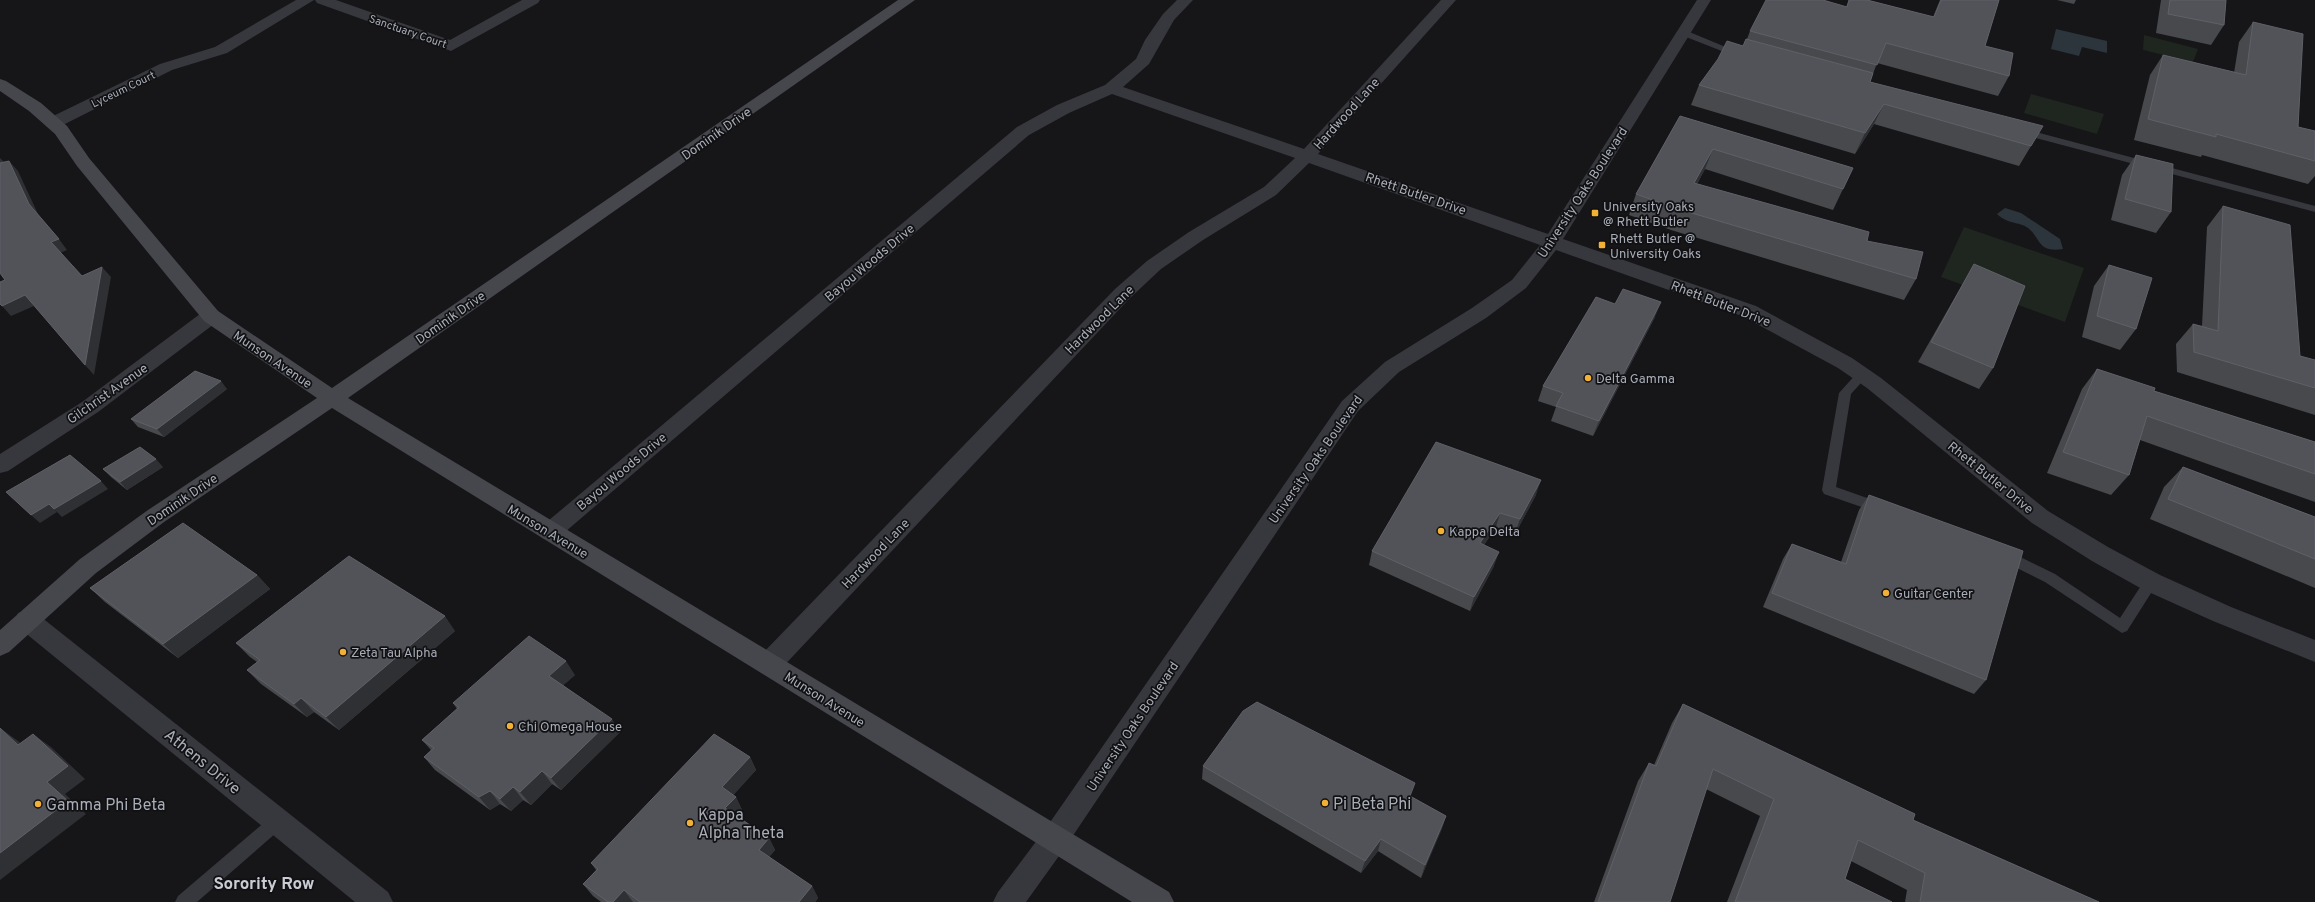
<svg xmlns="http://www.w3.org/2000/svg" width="2315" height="902" viewBox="0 0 2315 902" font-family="Overpass,sans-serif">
  <rect width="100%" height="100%" fill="#161618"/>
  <g fill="#1e261f">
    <path d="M2144,35L2198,49L2193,62L2143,50Z"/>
    <path d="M2031,94L2104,114L2097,134L2024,113Z"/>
    <path d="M1964,227L2084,268L2065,322L1941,277Z"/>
  </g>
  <g fill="#2c353c">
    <path d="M2056,29L2107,41V53L2082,47L2079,56L2051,49Z"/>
    <path d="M2005,208L2021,213L2060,239L2063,249C2037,253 2041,238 2028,228C2018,221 2009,225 1997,214Z"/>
  </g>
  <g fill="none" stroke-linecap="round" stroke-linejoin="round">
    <g fill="#37383d" fill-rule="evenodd">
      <path d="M1681,31H1687L1745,55L1737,57L1681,35Z"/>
      <path d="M2021,128L2315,206V212L2017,133V129Z"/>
      <path d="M1862,371L1868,375L1851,394L1836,487L1884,504L1886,508L1884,512L1879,513L1824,494L1822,490L1839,393L1858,372Z"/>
      <path d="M2004,549L2055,574L2120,618L2146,578L2151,576L2156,578L2158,582L2127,631L2122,633L2045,582L1999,559L1997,555L1999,551Z"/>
      <path d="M278,813L284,816L286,821L284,826L197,902H175L178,896L272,816Z"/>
    </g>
    <g fill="#37383d" fill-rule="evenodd">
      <path d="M296,0H314L227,53L172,70L59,127H47L45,123L47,119L160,64L215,47Z"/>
      <path d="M315,0H336L450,40L522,0H540L538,3L451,51L317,3Z"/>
      <path d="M1177,0H1193L1174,20L1149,64L1123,87L1304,149L1441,0H1456L1318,154L1548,234L1697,0H1711L1563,239L1756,306L1852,358L1881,378L2048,511L2108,547L2160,575L2231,607L2315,640V662L2213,621L2142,589L2092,561L2032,523L1867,388L1838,368L1742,316L1556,250L1526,288L1486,318L1399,372L1358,411L1064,849L1026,902H993L998,892L1044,831L1342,401L1385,362L1472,308L1512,280L1540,245L1309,163L1276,195L1203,240L1161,269L1129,299L778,672L769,675L760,672L756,664L760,656L1115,289L1147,261L1189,232L1264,187L1295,158L1112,94L1069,113L1029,135L558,538L550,541L542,538L538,532L542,526L1017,127L1057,105L1105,85L1136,59L1145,40L1163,14Z"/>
      <path d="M211,309L218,311L221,316L218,321L98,412L8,471L0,473V454L82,402L204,311Z"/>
      <path d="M27,610L36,613L388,892L393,902H355L18,627L15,620L18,613Z"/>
    </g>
    <path fill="#45474d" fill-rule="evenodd" d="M898,0H915L348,398L1169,892L1174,902H1132L332,408L164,522L96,573L9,652L0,656V630L80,559L148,510L317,398L204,321L77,166L55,134L29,111L0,91V79L6,81L41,103L67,126L89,158L218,311L332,388Z"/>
  </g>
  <g fill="#47494d">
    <path d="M1849,0H1867L1933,17L1940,0H1999L1985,46L2009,76L1998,96L1877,63L1870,82L2031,146L2019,166L1874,124L1855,154L1691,105L1699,85L1743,46L1747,39L1750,31L1846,7Z"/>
    <path d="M2057,0H2076L2074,4Z"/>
    <path d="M2161,0H2226L2224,25L2211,45L2156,33Z"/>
    <path d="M2253,22L2298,127L2315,131V176L2308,184L2202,155L2201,157L2134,140L2150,75L2163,55L2234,73L2239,42Z"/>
    <path d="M1680,116L1853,168L1833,210L1705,169L1697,184L1867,241L1916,279L1904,300L1671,230L1629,215L1636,194Z"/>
    <path d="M2136,155L2171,212L2156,233L2111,220L2122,175Z"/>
    <path d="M2223,206L2300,356L2315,360V415L2177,372L2176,344L2193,324L2202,326L2207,227Z"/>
    <path d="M1974,264L1993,368L1979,389L1918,362Z"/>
    <path d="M2109,265L2136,329L2120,350L2082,337L2094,286Z"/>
    <path d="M1655,317L1593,436L1551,421L1556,407L1538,401L1543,386Z"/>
    <path d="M2097,369L2154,391L2315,442V502L2140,440L2129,475L2111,495L2047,473L2082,389Z"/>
    <path d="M227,389L164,437L138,427L131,419Z"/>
    <path d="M163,467L127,490L111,477L103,469Z"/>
    <path d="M2183,467L2315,517V588L2150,519L2164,487Z"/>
    <path d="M1536,495L1515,534L1496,527L1484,545L1494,566L1470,611L1369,565L1372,551Z"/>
    <path d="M1869,495L1986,680L1974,694L1763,607L1783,559L1792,544L1841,562L1859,510Z"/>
    <path d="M257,575L270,589L178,658L105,602L90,588Z"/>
    <path d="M455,631L339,730L314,712L307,717L261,684L247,670L257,662L250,657L236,643Z"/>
    <path d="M575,675L563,685L620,732L561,790L552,784L531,805L523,800L511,811L500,804L490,810L435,770L424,757L431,750L422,740L457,709L453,703Z"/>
    <path d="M1683,704L1913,820L2099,902H1905L1907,890L1851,861L1845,879L1892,902H1727L1760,816L1706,789L1670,902H1594L1638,781L1649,763L1654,765L1672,723Z"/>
    <path d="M750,757L756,770L733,795L736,797L742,810L736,816L769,838L775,850L769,857L812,886L818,898L815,902H601L593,896L583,884L596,870L591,863Z"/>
    <path d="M1203,766L1411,797L1446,816L1421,878L1378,851L1361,873L1202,779Z"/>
  </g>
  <g fill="#2f3033">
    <path d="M1884,104L1874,124L1855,154L1865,133Z"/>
    <path d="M1713,149L1705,169L1686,204L1694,183Z"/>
    <path d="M0,158L5,163L0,164Z"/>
    <path d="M9,161L18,171L38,214L29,204Z"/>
    <path d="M59,239L67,250L60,253L51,242Z"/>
    <path d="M102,267L111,277L94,375L85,365Z"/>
    <path d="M25,295L34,306L11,316L2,306Z"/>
    <path d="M1661,302L1655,317L1593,436L1599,421Z"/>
    <path d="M221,381L227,389L164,437L157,429Z"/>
    <path d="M156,459L163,467L127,490L120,482Z"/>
    <path d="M1541,480L1536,495L1515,534L1520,519Z"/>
    <path d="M101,481L108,489L62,517L54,509Z"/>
    <path d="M49,504L57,512L40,523L31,515Z"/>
    <path d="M1500,513L1496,527L1476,557L1480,543Z"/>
    <path d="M1499,552L1494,566L1470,611L1474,597Z"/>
    <path d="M257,575L270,589L178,658L163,644Z"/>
    <path d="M445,616L455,631L339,730L326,717Z"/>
    <path d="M566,661L575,675L558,690L549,676Z"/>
    <path d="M301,698L314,712L307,717L294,704Z"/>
    <path d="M612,719L620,732L561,790L551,778Z"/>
    <path d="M0,728L18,741L36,758L18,745Z"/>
    <path d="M33,734L51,747L85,779L65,794L86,814L0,880V853L47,782Z"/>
    <path d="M750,757L756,770L729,800L722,787Z"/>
    <path d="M542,771L552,784L531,805L520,792Z"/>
    <path d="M513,787L523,800L511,811L500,799Z"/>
    <path d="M490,791L500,804L490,810L479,797Z"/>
    <path d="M736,797L742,810L732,821L725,808Z"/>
    <path d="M1446,816L1442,829L1421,878L1425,865Z"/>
    <path d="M769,838L775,850L765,862L759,850Z"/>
    <path d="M1381,839L1378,851L1361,873L1365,861Z"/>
    <path d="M812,886L818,898L815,902H799Z"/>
    <path d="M624,890L633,902H613Z"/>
  </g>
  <g fill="#525359" stroke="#5f6168">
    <path d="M1766,0H1823L1847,7L1849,0H1867L1934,17L1941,0H1999L1985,46L2013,53L2009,76L1886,43L1877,65L1750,31Z"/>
    <path d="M2170,0H2226L2224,25L2168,14Z"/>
    <path d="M2253,22L2303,34L2298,127L2315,131V161L2216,134V137L2148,119L2163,55L2246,75Z"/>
    <path d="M1746,39L1873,73L1870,82L2043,126L2031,146L1884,104L1865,133L1699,85L1718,59L1727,41L1743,46Z"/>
    <path d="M1680,116L1853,168L1843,189L1713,149L1694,183L1869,232L1867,241L1923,252L1916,279L1678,209L1636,194Z"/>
    <path d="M2136,155L2173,164L2171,212L2125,199Z"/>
    <path d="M9,161L29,204L59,239L51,242L82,276L102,267L85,365L25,295L2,306L0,304V282L5,280L0,273V163Z"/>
    <path d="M2223,206L2290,225L2300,356L2315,360V388L2194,352L2193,324L2218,331Z"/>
    <path d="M1974,264L2025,286L1993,368L1931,342Z"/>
    <path d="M2109,265L2152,278L2136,329L2097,316Z"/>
    <path d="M1623,289L1661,302L1599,421L1556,406L1563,393L1543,386L1596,297L1615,304Z"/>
    <path d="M2097,369L2155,388L2154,391L2315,442V474L2147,416L2129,475L2063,452Z"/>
    <path d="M195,371L221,381L157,429L131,419Z"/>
    <path d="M1436,442L1541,480L1520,519L1500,513L1480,543L1499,552L1474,597L1372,551Z"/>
    <path d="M140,447L156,459L120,482L103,469Z"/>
    <path d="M70,455L101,481L54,509L49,504L31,515L6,492Z"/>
    <path d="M2183,467L2315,517V559L2168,499Z"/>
    <path d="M1869,495L2023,551L1986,680L1772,593L1792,544L1846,564Z"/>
    <path d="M183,523L257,575L163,644L90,588Z"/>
    <path d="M349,556L445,616L326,717L301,698L294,704L247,670L260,660L236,643Z"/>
    <path d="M529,636L566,661L549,676L612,719L551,778L542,771L520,792L513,787L500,799L490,791L479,797L424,757L434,748L422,740L459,707L453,703Z"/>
    <path d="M1257,702L1415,783L1410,796L1446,816L1425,865L1381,839L1365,861L1203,766L1243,711Z"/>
    <path d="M1683,704L1915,814L1913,820L2099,902H1920L1925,873L1858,840L1845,879L1892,902H1735L1774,799L1713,769L1670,902H1598L1649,763L1656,766Z"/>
    <path d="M0,728L18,745L33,734L68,766L47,782L68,801L0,853Z"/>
    <path d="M714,734L750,757L722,787L736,797L725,808L769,838L759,850L812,886L799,902H640L624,890L613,902H608L583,884L598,869L591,863Z"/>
  </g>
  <g fill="#f2b134" stroke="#111113" stroke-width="1.5">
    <rect x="1591" y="209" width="8" height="8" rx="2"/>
    <rect x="1598" y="241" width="8" height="8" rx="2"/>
    <circle cx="1588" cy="378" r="4"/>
    <circle cx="1441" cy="531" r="4"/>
    <circle cx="1886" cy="593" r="4"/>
    <circle cx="343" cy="652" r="4"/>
    <circle cx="510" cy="726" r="4"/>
    <circle cx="1325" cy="803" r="4"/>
    <circle cx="38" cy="804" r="4"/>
    <circle cx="690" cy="823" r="4"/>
  </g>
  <g text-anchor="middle" stroke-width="3.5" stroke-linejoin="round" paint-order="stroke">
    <g font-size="11" fill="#a8adb8" stroke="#111113">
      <text transform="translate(408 31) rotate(19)" y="4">Sanctuary Court</text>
      <text transform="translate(123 89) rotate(-26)" y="4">Lyceum Court</text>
    </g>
    <g font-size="13" fill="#a8adb8" stroke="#111113">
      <text transform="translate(1346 113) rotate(-48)" y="5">Hardwood Lane</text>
      <text transform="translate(716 133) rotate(-35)" y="5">Dominik Drive</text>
      <text transform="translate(1582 192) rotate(-57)" y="5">University Oaks Boulevard</text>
      <text transform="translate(1416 193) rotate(19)" y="5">Rhett Butler Drive</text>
      <text transform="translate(869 262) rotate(-40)" y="5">Bayou Woods Drive</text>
      <text transform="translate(1721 303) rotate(21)" y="5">Rhett Butler Drive</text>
      <text transform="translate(450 317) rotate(-35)" y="5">Dominik Drive</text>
      <text transform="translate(1099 319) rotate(-45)" y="5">Hardwood Lane</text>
      <text transform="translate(273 359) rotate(34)" y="5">Munson Avenue</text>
      <text transform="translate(107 393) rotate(-35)" y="5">Gilchrist Avenue</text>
      <text transform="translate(1315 459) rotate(-55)" y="5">University Oaks Boulevard</text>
      <text transform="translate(621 471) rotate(-40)" y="5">Bayou Woods Drive</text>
      <text transform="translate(1991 477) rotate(39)" y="5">Rhett Butler Drive</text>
      <text transform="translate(182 499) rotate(-34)" y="5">Dominik Drive</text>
      <text transform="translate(548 531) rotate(31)" y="5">Munson Avenue</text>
      <text transform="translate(875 553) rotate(-46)" y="5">Hardwood Lane</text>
      <text transform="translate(825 699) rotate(32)" y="5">Munson Avenue</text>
      <text transform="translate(1132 726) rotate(-56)" y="5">University Oaks Boulevard</text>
    </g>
    <g font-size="13" fill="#a8adb8" stroke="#111113" text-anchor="start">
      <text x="1603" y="211">University Oaks<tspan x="1603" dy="15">@ Rhett Butler</tspan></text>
      <text x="1610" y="243">Rhett Butler @<tspan x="1610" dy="15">University Oaks</tspan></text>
      <text x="1596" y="383">Delta Gamma</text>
      <text x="1449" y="536">Kappa Delta</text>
      <text x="1894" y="598">Guitar Center</text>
      <text x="351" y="657">Zeta Tau Alpha</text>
      <text x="518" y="731">Chi Omega House</text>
    </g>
    <g font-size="16" fill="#a8adb8" stroke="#111113">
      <text transform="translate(203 761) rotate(39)" y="6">Athens Drive</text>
    </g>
    <g font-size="16" fill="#a8adb8" stroke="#111113" text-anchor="start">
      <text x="1333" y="809">Pi Beta Phi</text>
      <text x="46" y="810">Gamma Phi Beta</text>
      <text x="698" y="820">Kappa<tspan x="698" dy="18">Alpha Theta</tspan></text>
    </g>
    <g font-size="17" font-weight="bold" fill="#c9ccd4" stroke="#111113">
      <text x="264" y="889">Sorority Row</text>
    </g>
  </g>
</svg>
